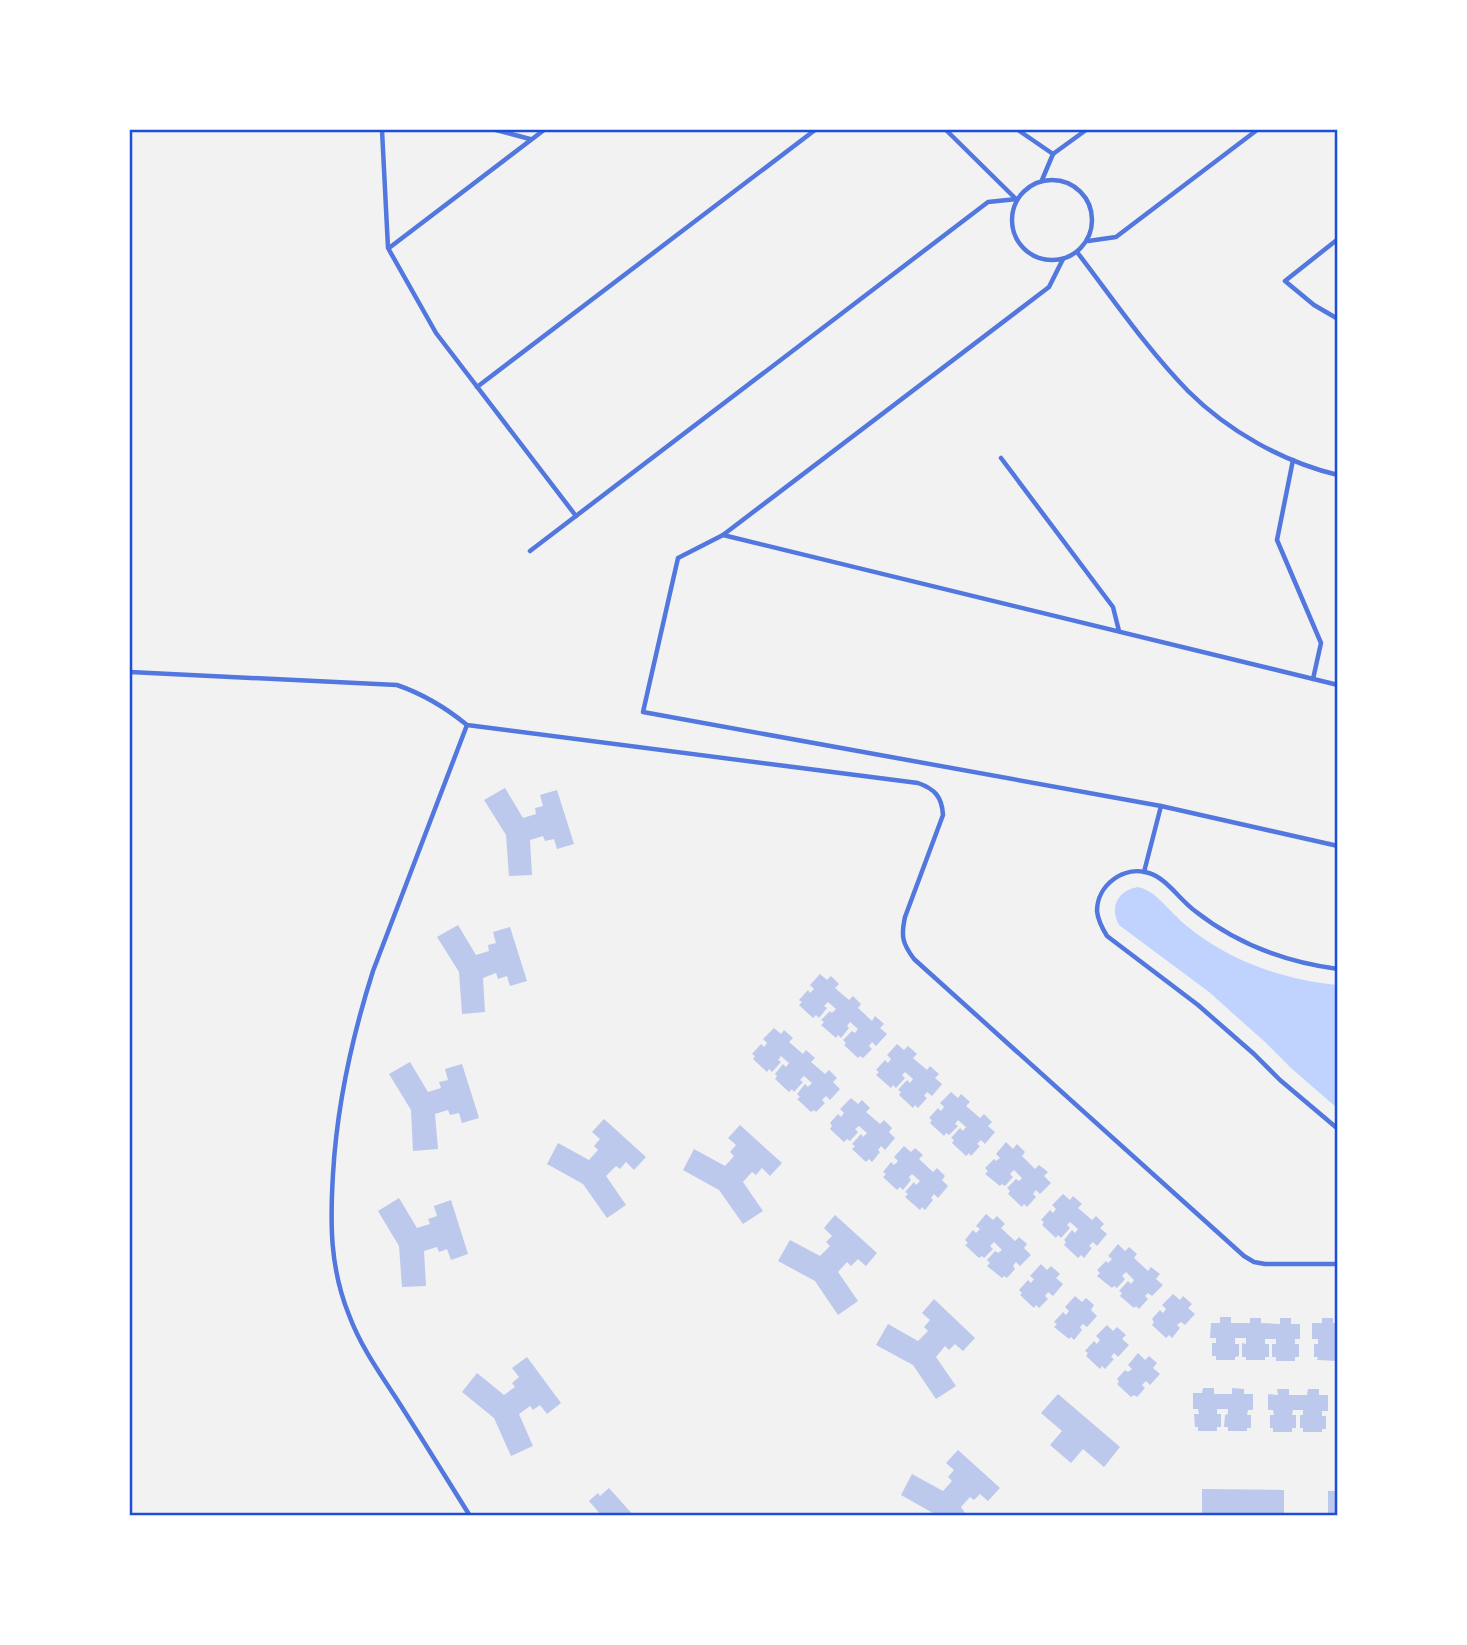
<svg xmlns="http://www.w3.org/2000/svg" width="1467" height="1645" viewBox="0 0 1467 1645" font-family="Helvetica,sans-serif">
  <rect width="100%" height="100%" fill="#f2f2f2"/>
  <path fill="#bfd3fe" d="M1138,887C1155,891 1164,905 1176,916C1182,923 1190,928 1197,934C1238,964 1287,980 1337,985V1108L1291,1068L1265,1042L1209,992L1119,925C1109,907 1118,890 1138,887Z"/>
  <g fill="#bdc9ec">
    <path d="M505,788L523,818L536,814L535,808L543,806L540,795L557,790L574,844L557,849L554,839L545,841L543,836L530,840L532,875L509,876L506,835L484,800Z"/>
    <path d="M458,925L476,955L489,951L488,945L496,943L493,932L510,927L527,981L510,986L507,976L498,979L496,973L483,978L485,1012L462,1014L459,972L437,937Z"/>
    <path d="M820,974L827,980L831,976L839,984L835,988L849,1000L853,996L861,1004L858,1008L872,1021L875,1016L884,1024L880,1028L887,1034L876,1046L872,1042L869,1046L872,1049L863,1058L860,1056L858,1058L844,1045L846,1043L843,1040L852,1031L855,1033L858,1029L850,1022L847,1026L849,1028L841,1038L838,1035L836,1038L821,1025L824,1022L821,1020L830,1011L832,1013L836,1009L828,1002L824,1006L827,1008L819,1018L816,1015L813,1018L799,1005L802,1002L799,1000L808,990L810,993L814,989L810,985Z"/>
    <path d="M774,1028L781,1034L784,1030L793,1038L789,1042L803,1054L806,1050L815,1058L811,1062L825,1074L829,1070L837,1078L833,1082L840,1089L830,1100L826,1096L822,1100L825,1103L816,1112L814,1110L811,1112L797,1099L800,1097L797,1094L805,1084L808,1087L812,1083L804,1076L800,1080L803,1082L794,1092L792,1089L789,1092L775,1079L777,1076L775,1074L783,1064L786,1067L789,1063L781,1056L778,1060L781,1062L772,1072L769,1069L767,1072L753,1059L755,1056L752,1054L761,1044L764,1047L767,1043L763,1039Z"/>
    <path d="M897,1044L904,1050L908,1046L917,1054L913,1058L927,1070L930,1066L939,1074L935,1078L942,1084L932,1096L927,1092L924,1096L927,1098L918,1108L915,1105L913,1108L899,1095L901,1092L898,1090L907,1080L910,1083L913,1079L905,1072L902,1075L905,1078L896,1088L893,1085L891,1088L876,1075L879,1072L876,1070L885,1060L888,1063L891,1059L887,1055Z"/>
    <path d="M410,1062L428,1092L441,1088L439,1082L448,1080L445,1069L462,1064L479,1118L462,1123L459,1113L450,1115L448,1110L435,1114L438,1149L413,1151L411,1110L389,1074Z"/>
    <path d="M951,1092L958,1098L961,1094L970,1102L966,1106L980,1118L984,1114L992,1122L988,1126L995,1132L985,1144L981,1140L977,1144L980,1146L971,1156L969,1153L966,1156L952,1143L954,1140L951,1138L960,1128L963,1131L966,1127L958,1120L955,1124L958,1126L949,1135L946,1133L944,1136L930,1123L932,1120L929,1118L938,1108L941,1111L944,1107L940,1103Z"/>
    <path d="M851,1098L858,1104L862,1100L870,1108L866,1112L880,1124L884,1120L892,1128L889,1132L895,1138L885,1150L881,1146L878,1150L880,1152L872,1162L869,1159L866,1162L852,1149L855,1146L852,1144L861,1134L863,1137L867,1133L859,1126L855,1129L858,1132L850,1141L847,1139L844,1142L830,1129L832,1126L830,1123L838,1114L841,1117L844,1113L840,1109Z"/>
    <path d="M604,1119L646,1157L634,1170L626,1162L620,1169L616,1166L606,1176L626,1205L607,1218L583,1184L547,1164L558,1143L589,1160L598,1150L594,1146L600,1139L592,1132Z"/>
    <path d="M740,1125L782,1163L770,1176L762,1168L756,1175L752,1172L743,1182L763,1211L743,1224L719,1190L683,1170L694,1149L725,1166L734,1156L730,1152L736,1145L728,1138Z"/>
    <path d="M1006,1142L1013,1149L1017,1144L1025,1152L1022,1156L1035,1169L1039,1165L1048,1172L1044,1176L1051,1183L1040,1194L1036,1190L1033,1194L1036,1197L1027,1207L1024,1204L1022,1207L1008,1194L1010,1191L1007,1188L1016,1179L1019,1181L1022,1178L1014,1170L1010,1174L1013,1177L1005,1186L1002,1184L1000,1186L985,1174L988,1171L985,1168L994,1159L996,1161L1000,1158L996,1154Z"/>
    <path d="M904,1146L911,1152L915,1148L923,1155L919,1159L933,1172L937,1168L945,1176L942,1180L948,1186L938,1198L934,1194L931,1198L933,1200L925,1210L922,1207L920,1210L905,1197L908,1194L905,1192L914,1182L916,1185L920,1181L912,1174L909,1177L911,1180L903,1190L900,1187L897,1190L883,1177L886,1174L883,1172L891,1162L894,1165L898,1161L894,1157Z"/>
    <path d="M1063,1194L1070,1200L1073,1196L1082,1204L1078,1208L1092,1220L1096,1216L1104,1224L1100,1228L1107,1234L1097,1246L1093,1242L1089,1246L1092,1248L1084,1258L1081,1255L1078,1258L1064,1245L1066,1242L1064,1240L1072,1230L1075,1233L1078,1229L1070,1222L1067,1225L1070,1228L1061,1238L1058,1235L1056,1238L1042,1225L1044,1222L1041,1220L1050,1210L1053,1213L1056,1209L1052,1205Z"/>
    <path d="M399,1198L417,1228L430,1224L428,1219L437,1216L434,1206L451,1200L468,1254L451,1260L447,1249L439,1252L437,1247L424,1251L426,1286L402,1287L399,1246L378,1211Z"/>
    <path d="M986,1214L993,1220L997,1216L1005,1224L1001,1228L1015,1241L1019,1237L1027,1244L1024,1248L1031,1255L1020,1266L1016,1262L1013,1266L1015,1269L1007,1278L1004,1276L1002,1278L987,1266L990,1263L987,1260L995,1251L998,1253L1002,1250L994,1242L990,1246L993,1249L984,1258L982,1256L979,1258L965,1245L968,1243L965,1240L973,1230L976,1233L980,1229L976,1226Z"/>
    <path d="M835,1215L877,1253L866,1266L858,1259L851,1266L847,1262L838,1272L858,1301L838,1315L815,1281L778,1261L790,1240L820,1256L830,1246L826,1242L832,1236L824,1228Z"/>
    <path d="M1118,1244L1125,1251L1129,1247L1137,1254L1134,1258L1148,1271L1151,1267L1160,1274L1156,1279L1163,1285L1152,1296L1148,1293L1145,1296L1148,1299L1139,1309L1136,1306L1134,1308L1120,1296L1122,1293L1119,1291L1128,1281L1131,1284L1134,1280L1126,1272L1122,1276L1125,1279L1117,1288L1114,1286L1112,1288L1097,1276L1100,1273L1097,1270L1106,1261L1108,1263L1112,1259L1108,1256Z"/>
    <path d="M1041,1264L1047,1270L1051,1266L1060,1274L1056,1278L1063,1284L1053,1296L1048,1292L1045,1296L1048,1299L1039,1308L1036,1305L1034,1308L1020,1295L1022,1293L1019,1290L1028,1280L1031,1283L1034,1279L1030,1276Z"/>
    <path d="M1173,1294L1180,1300L1183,1296L1192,1304L1188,1308L1195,1314L1185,1325L1181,1322L1177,1325L1180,1328L1172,1338L1169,1335L1166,1338L1152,1325L1154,1322L1152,1319L1160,1310L1163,1313L1166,1309L1162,1305Z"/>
    <path d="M1075,1296L1082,1302L1086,1298L1094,1305L1091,1310L1097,1316L1087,1327L1083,1324L1080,1327L1082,1330L1074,1340L1071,1337L1069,1339L1054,1327L1057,1324L1054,1322L1063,1312L1066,1315L1069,1311L1065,1307Z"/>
    <path d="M934,1299L975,1338L963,1351L955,1344L949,1350L945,1346L936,1357L956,1386L936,1399L913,1365L876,1345L888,1324L918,1341L928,1331L924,1327L930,1320L922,1313Z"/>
    <path d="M1220,1317H1231V1323H1250V1318H1261V1323L1280,1324V1318H1291V1324H1300V1339H1295V1344H1299V1357H1295V1361H1276V1357H1272V1344H1276V1339H1265V1344H1269V1357H1265V1360H1246V1357H1242V1343L1246,1344V1338H1235V1344H1239V1356L1235,1357V1360H1216V1356H1212V1343H1216V1338H1210L1211,1323H1220Z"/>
    <path d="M1322,1318H1333V1323H1338L1337,1361L1317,1360L1318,1357H1314V1344H1318V1339H1312V1323H1322Z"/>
    <path d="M1107,1325L1113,1331L1117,1327L1126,1335L1122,1339L1129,1345L1118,1357L1114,1353L1111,1357L1114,1359L1105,1369L1102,1366L1100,1369L1086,1356L1088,1353L1085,1351L1094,1341L1097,1344L1100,1340L1096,1336Z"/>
    <path d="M1138,1353L1145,1360L1149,1356L1157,1363L1153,1368L1160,1374L1150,1385L1146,1381L1142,1385L1145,1388L1137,1397L1134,1395L1131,1397L1117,1384L1119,1382L1117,1379L1125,1370L1128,1372L1132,1369L1128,1365Z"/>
    <path d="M527,1357L561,1403L547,1414L540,1405L533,1410L530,1406L519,1414L533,1446L511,1456L494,1418L462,1392L477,1373L504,1395L515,1387L512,1383L519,1377L512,1368Z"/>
    <path d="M1203,1388H1214V1394H1232V1388L1244,1389V1394H1253V1410H1248L1247,1415H1251V1428H1247V1431H1228V1427H1224L1225,1415L1228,1414V1409H1217V1414H1221V1427H1217V1431H1198V1427H1195L1194,1414H1199L1198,1409H1193V1393H1202Z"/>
    <path d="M1277,1389H1289V1395H1307L1308,1389H1319V1395H1328V1411H1322V1416H1326V1429H1322V1432H1303V1428H1300V1415H1303V1410H1293L1292,1415H1296V1428H1292V1432H1273V1428H1270V1415H1274L1273,1410H1268V1394L1278,1395Z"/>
    <path d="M1058,1394L1120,1447L1104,1467L1083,1449L1071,1463L1050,1445L1062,1431L1041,1413Z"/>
    <path d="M958,1450L1000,1488L988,1501L980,1494L974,1500L970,1497L961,1507L967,1516H938L901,1495L912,1474L943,1491L952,1481L948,1477L954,1470L946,1463Z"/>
    <path d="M609,1488L634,1516H602L589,1501L598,1493L600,1496Z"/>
    <path d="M1202,1489L1284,1490V1515L1202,1514Z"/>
    <rect x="1328" y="1491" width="10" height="25"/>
  </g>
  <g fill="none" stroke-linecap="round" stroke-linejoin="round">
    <g stroke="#5277de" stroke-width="4.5">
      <path d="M382,130L388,248L436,333L576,516"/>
      <path d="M496,130L530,139"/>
      <path d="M946,130L1016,199"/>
      <path d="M1018,130L1053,154"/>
      <circle cx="1052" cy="220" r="40"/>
      <path d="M1042,180L1053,154L1086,130"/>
      <path d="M1338,239L1285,281L1314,305L1338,319"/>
      <path d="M1088,241L1116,237L1257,130"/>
      <path d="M389,248L544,130"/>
      <path d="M1077,252C1113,299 1147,349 1188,391C1228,431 1283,462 1338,475"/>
      <path d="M1063,259L1049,287L723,535L678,558L643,712L1161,806L1338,846"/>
      <path d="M477,387L815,130"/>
      <path d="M1001,458L1113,607L1119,631"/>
      <path d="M1293,460L1277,540L1321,643L1313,679"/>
      <path d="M723,535L1338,685"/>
      <path d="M530,551L988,202L1017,199"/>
      <path d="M130,672L397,685C423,694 445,707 467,725L918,783C935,789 942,797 943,815L905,917C901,936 902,943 914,959L1244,1256L1254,1262L1265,1264H1338"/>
      <path d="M467,725L373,971C352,1037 337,1104 333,1174C330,1224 330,1268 349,1315C360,1345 379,1372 396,1398C421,1437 445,1476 470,1516"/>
      <path d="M1144,872L1161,806"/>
      <path d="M1338,969C1284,962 1237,944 1195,911C1180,900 1166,878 1149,873C1124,865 1097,885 1097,911C1098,921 1102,928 1107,936L1198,1005L1254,1054L1280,1080L1338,1129"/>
    </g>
  </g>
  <rect width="1467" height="1645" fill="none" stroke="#ffffff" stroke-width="262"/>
  <rect x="131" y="131" width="1205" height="1383" fill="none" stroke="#1d4ed8" stroke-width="2.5"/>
</svg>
